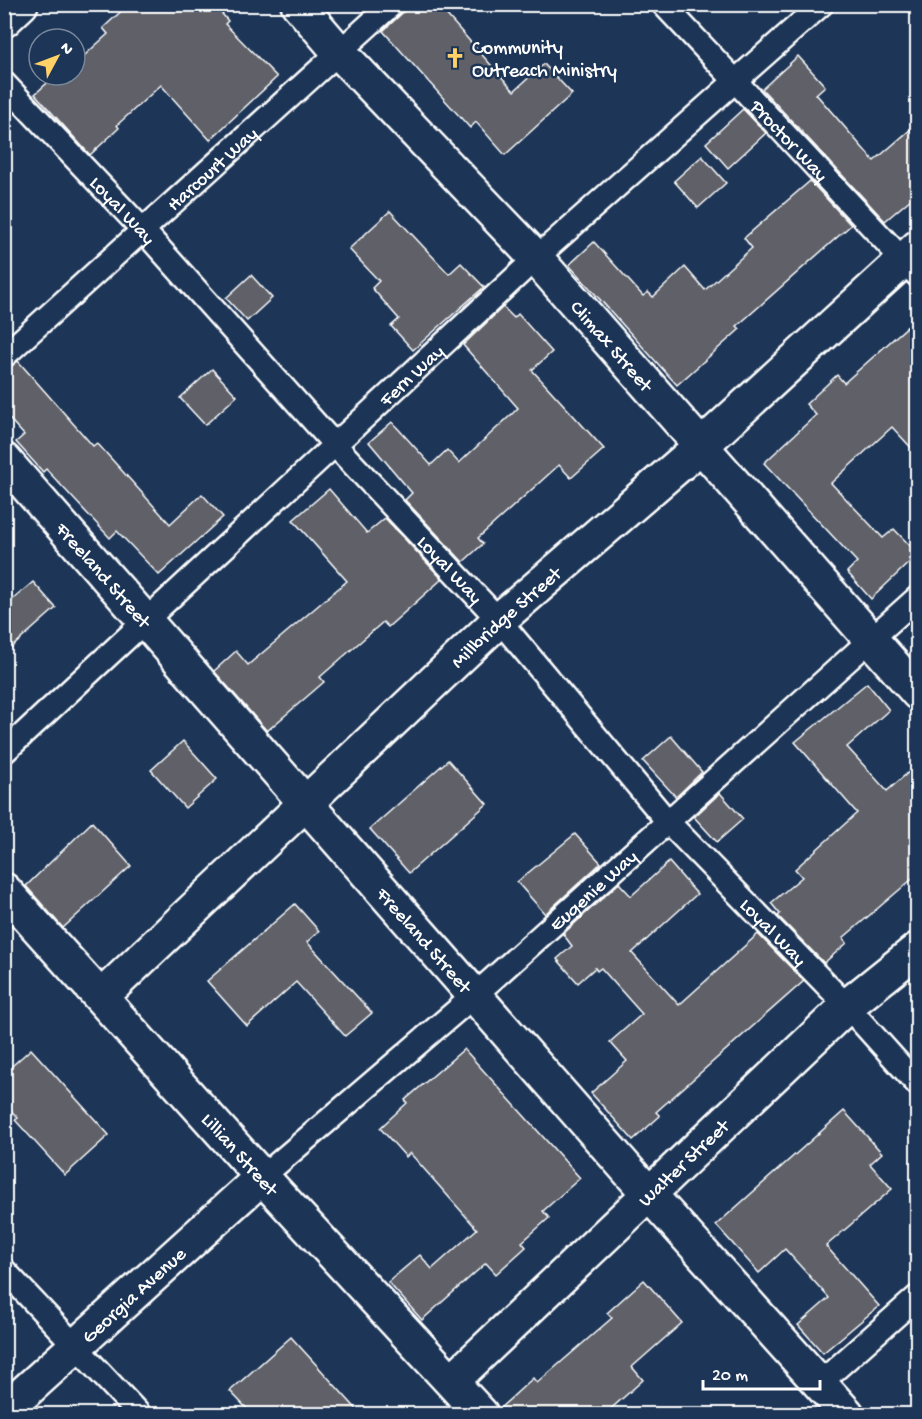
<svg xmlns="http://www.w3.org/2000/svg" width="922" height="1419" viewBox="0 0 922 1419" font-family="'Gochi Hand',sans-serif">
  <rect width="100%" height="100%" fill="#1d3557"/>
  <filter id="ink" filterUnits="userSpaceOnUse"><feTurbulence type="fractalNoise" baseFrequency=".0167" numOctaves="2"/><feDisplacementMap in="SourceGraphic" scale="12" xChannelSelector="R" yChannelSelector="G"/><feConvolveMatrix kernelMatrix="1 2 1 2 8 2 1 2 1" color-interpolation-filters="sRGB"/></filter>
  <g filter="url(#ink)">
    <g fill="#5e6168" stroke="#fff" stroke-width="1.5">
      <path d="M129,4H214L228,21L225,24L277,77L210,140L161,85L117,125L119,128L90,155L35,94L56,75H75V64L108,34L103,28Z"/>
      <path d="M412,4H437L514,91L544,64L572,94L505,155L476,122L470,128L383,31Z"/>
      <path d="M798,56L825,86L816,94L874,161L918,123V193L885,221L762,89Z"/>
      <path d="M743,109L766,133L728,168L706,143Z"/>
      <path d="M702,156L726,183L698,208L674,181Z"/>
      <path d="M810,181L851,225L737,326L740,329L677,385L569,265L594,242L643,296L648,292L653,297L685,267L705,290L752,248L744,238Z"/>
      <path d="M390,211L449,274L461,263L484,287L413,350L391,326L399,319L372,288L379,281L349,249Z"/>
      <path d="M251,275L272,298L247,321L226,298Z"/>
      <path d="M503,307L514,318L518,314L552,352L532,370L604,449L571,478L559,465L478,538L483,544L463,562L405,500L412,493L369,442L392,422L431,465L447,450L459,463L513,413L518,408L463,345Z"/>
      <path d="M918,317V455L892,427L831,483L883,538L894,529L918,554L871,599L847,572L857,562L764,463L816,415L806,404L837,375L844,383Z"/>
      <path d="M18,361L93,446L97,443L170,524L202,494L223,517L159,575L117,531L110,538L46,469L43,472L16,442L24,435L4,413V369Z"/>
      <path d="M212,369L237,396L205,425L180,398Z"/>
      <path d="M329,489L367,533L385,518L442,579L388,627L383,622L320,677L324,682L267,731L214,671L236,651L248,665L347,581L293,520Z"/>
      <path d="M33,582L56,608L4,654V607Z"/>
      <path d="M867,683L889,710L847,747L887,791L918,764V874L843,938L847,943L824,963L778,916L780,914L771,903L802,877L795,869L857,813L795,742Z"/>
      <path d="M671,736L702,772L676,797L643,761Z"/>
      <path d="M183,741L217,779L185,808L151,770Z"/>
      <path d="M448,760L487,804L409,873L370,829Z"/>
      <path d="M720,793L743,819L717,842L694,817Z"/>
      <path d="M92,822L131,866L63,928L26,886Z"/>
      <path d="M575,834L601,863L545,914L517,882Z"/>
      <path d="M669,862L697,894L632,953L679,1005L758,934L804,981L656,1112L660,1116L633,1140L591,1093L627,1061L610,1042L642,1014L601,968L597,971L595,968L578,983L557,959L572,946L563,934L619,883L631,896Z"/>
      <path d="M295,904L319,931L307,942L372,1013L345,1036L296,982L247,1026L207,981Z"/>
      <path d="M31,1049L109,1135L65,1175L15,1120L18,1118L4,1103V1073Z"/>
      <path d="M464,1049L580,1178L543,1211L549,1218L522,1242L526,1247L496,1274L486,1263L422,1320L388,1282L420,1255L432,1269L477,1229L410,1153L406,1157L380,1128L407,1103L405,1100Z"/>
      <path d="M844,1111L882,1153L870,1164L892,1189L826,1246L879,1306L823,1353L798,1325L829,1298L785,1249L759,1273L716,1225Z"/>
      <path d="M644,1280L682,1323L632,1367L643,1380L605,1414H499V1409L533,1378L537,1383L612,1318L607,1313Z"/>
      <path d="M291,1337L361,1414H252L230,1391Z"/>
    </g>
    <g fill="none" stroke-linecap="round" stroke-linejoin="round">
      <g stroke="#fff" stroke-width="27">
        <g id="service">
          <path id="s1" d="M663,4L918,276"/>
          <path id="s2" d="M4,83L142,229L334,444L499,620L668,822L847,1006L918,1085"/>
          <path id="s3" d="M4,356L392,4"/>
          <path id="s4" d="M4,752L536,258L822,4"/>
          <path id="s5" d="M262,1177L476,994L918,597"/>
          <path d="M4,1270L139,1414"/>
          <path d="M819,1384L918,1296"/>
        </g>
      </g>
      <g stroke="#fff" stroke-width="38">
        <g id="minor">
          <path id="s6" d="M298,4L339,52L536,258L918,693"/>
          <path id="s7" d="M4,460L648,1193L847,1414"/>
          <path id="s8" d="M4,890L262,1177L481,1414"/>
          <path id="s9" d="M101,997L499,620L701,446L918,247"/>
          <path id="s10" d="M452,1381L847,1006L918,949"/>
          <path id="s11" d="M4,1411L262,1177"/>
        </g>
      </g>
      <g stroke="#fff" stroke-width="38">
        <path id="tertiary" d="M4,20L21,4"/>
      </g>
      <use href="#service" stroke="#1d3557" stroke-width="22"/>
      <use href="#minor" stroke="#1d3557" stroke-width="33"/>
      <use href="#tertiary" stroke="#1d3557" stroke-width="33"/>
    </g>
  </g>
  <defs>
    <g id="church-bare" transform="scale(1.62)"><path d="M-1.2-6h2.4v3.5h3.3v2.4h-3.3V6h-2.4V-.1h-3.3v-2.4h3.3Z" fill="#ffd166" stroke="#1d3557" stroke-width="2.5" paint-order="stroke"/></g>
  </defs>
  <g fill-rule="evenodd">
    <use href="#church-bare" x="455" y="58"/>
  </g>
  <g text-anchor="middle" stroke-width="5" stroke-linejoin="round" paint-order="stroke">
    <g font-size="20" fill="#fff" stroke="#1d3557" text-anchor="start">
      <text x="472" y="53">Community<tspan x="472" dy="23">Outreach Ministry</tspan></text>
    </g>
    <g font-size="20" fill="#fff" stroke="#1d3557">
      <text dy="7" stroke="none"><textPath href="#s1" startOffset="186">Proctor Way</textPath></text>
      <text dy="7" stroke="none"><textPath href="#s3" startOffset="280">Harcourt Way</textPath></text>
      <text dy="7" stroke="none"><textPath href="#s2" startOffset="174">Loyal Way</textPath></text>
      <text dy="7" stroke="none"><textPath href="#s6" startOffset="464">Climax Street</textPath></text>
      <text dy="7" stroke="none"><textPath href="#s4" startOffset="555">Fern Way</textPath></text>
      <text dy="7" stroke="none"><textPath href="#s2" startOffset="660">Loyal Way</textPath></text>
      <text dy="7" stroke="none"><textPath href="#s7" startOffset="152">Freeland Street</textPath></text>
      <text dy="7" stroke="none"><textPath href="#s9" startOffset="555">Millbridge Street</textPath></text>
      <text dy="7" stroke="none"><textPath href="#s5" startOffset="438">Eugenie Way</textPath></text>
      <text dy="7" stroke="none"><textPath href="#s2" startOffset="1146">Loyal Way</textPath></text>
      <text dy="7" stroke="none"><textPath href="#s7" startOffset="638">Freeland Street</textPath></text>
      <text dy="7" stroke="none"><textPath href="#s8" startOffset="354">Lillian Street</textPath></text>
      <text dy="7" stroke="none"><textPath href="#s10" startOffset="318">Walter Street</textPath></text>
      <text dy="7" stroke="none"><textPath href="#s11" startOffset="174">Georgia Avenue</textPath></text>
    </g>
  </g>
  <rect width="922" height="1419" fill="none" stroke="#1d3557" stroke-width="24"/>
  <rect x="12" y="12" width="898" height="1395" fill="none" stroke="#fff" stroke-width="2" filter="url(#ink)"/>
  <g transform="translate(57 57) rotate(49)"><circle r="28" fill="#1d3557" stroke="#77869a" stroke-width="1.5"/>
  <path d="M0-4.5L10 22L0 15L-10 22Z" fill="#ffd166"/>
  <text y="-9" font-size="16" font-weight="bold" text-anchor="middle" fill="#ffffff">N</text>
  </g>
  <path d="M703 1380v9h117v-9" fill="none" stroke="#ffffff" stroke-width="3"/>
  <text x="712" y="1380" font-size="18" fill="#ffffff" stroke="#1d3557" stroke-width="4.5" paint-order="stroke">20 m</text>
</svg>
